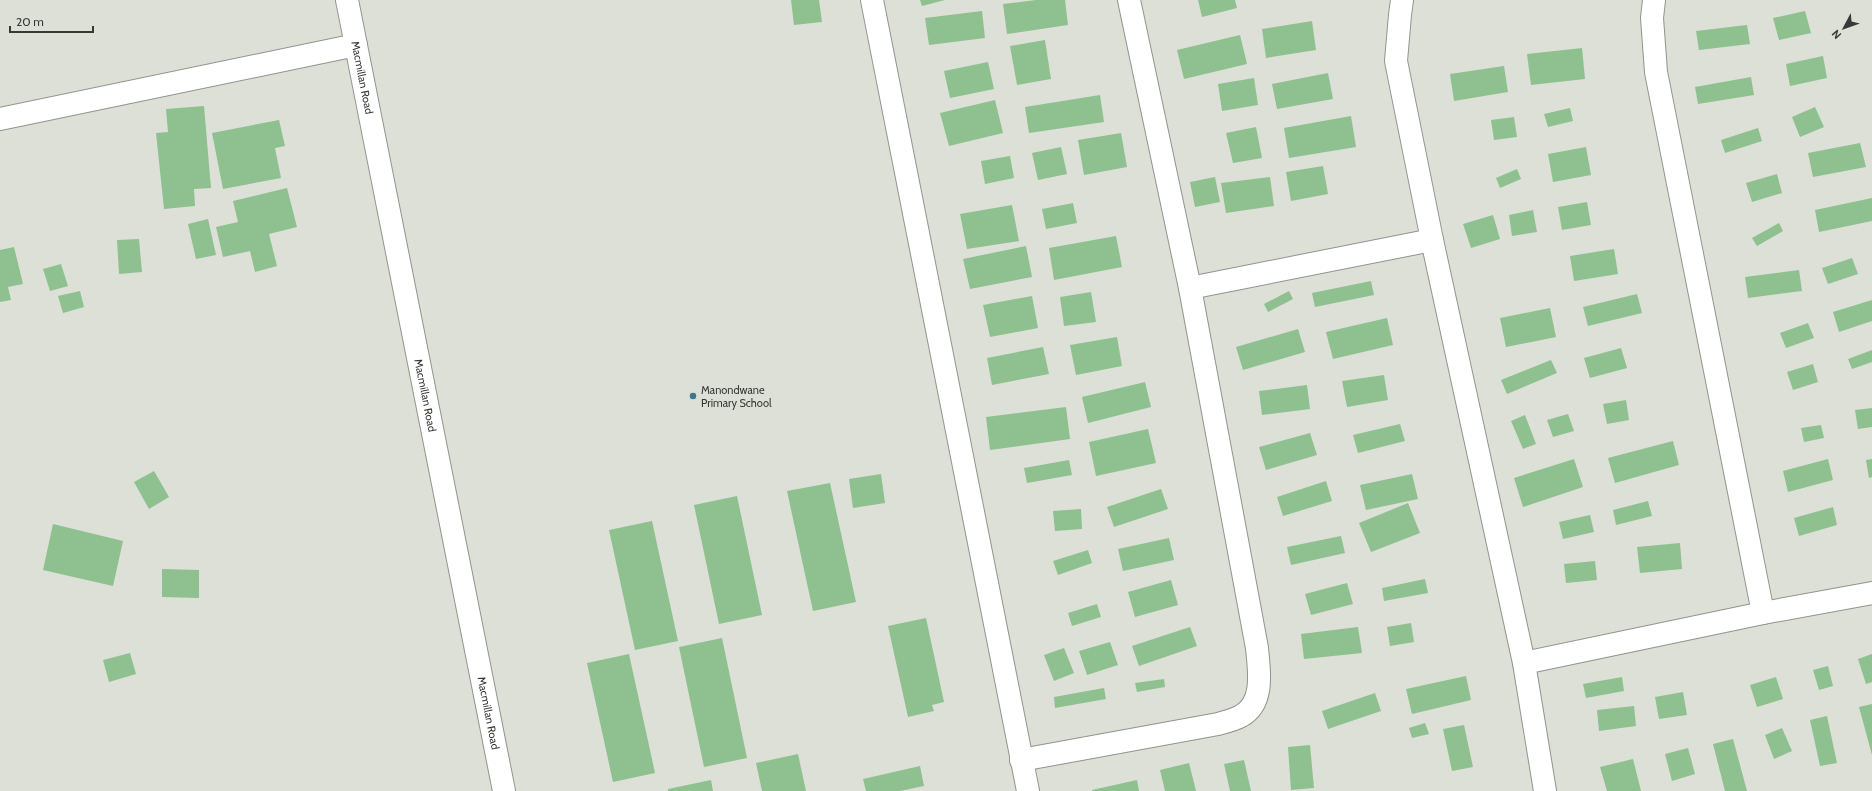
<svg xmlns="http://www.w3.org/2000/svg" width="1872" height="791" viewBox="0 0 1872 791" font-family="Cabin,sans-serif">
  <rect width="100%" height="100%" fill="#dce0d7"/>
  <g fill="#8fc08f">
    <path d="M791,0H819L822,22L794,25Z"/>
    <path d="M920,0H945L922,6Z"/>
    <path d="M1036,0H1065L1068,25L1007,34L1003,4Z"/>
    <path d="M1198,0H1235L1237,8L1202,17Z"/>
    <path d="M982,11L985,38L929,45L925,18Z"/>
    <path d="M1805,11L1811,33L1779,40L1773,18Z"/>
    <path d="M1312,21L1316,50L1266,58L1262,29Z"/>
    <path d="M1747,25L1750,44L1699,50L1696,31Z"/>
    <path d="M1240,35L1247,64L1184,79L1177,50Z"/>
    <path d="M1045,40L1051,79L1017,85L1010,46Z"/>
    <path d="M1582,48L1585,79L1531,85L1527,54Z"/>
    <path d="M1823,56L1827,78L1790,86L1786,64Z"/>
    <path d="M988,62L994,89L950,98L944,71Z"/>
    <path d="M1504,66L1508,92L1454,101L1450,74Z"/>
    <path d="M1328,73L1333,99L1277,109L1272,84Z"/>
    <path d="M1751,77L1754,95L1698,104L1695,87Z"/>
    <path d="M1254,78L1258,105L1222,111L1218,84Z"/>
    <path d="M1100,95L1104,122L1029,133L1025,107Z"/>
    <path d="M995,100L1003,133L949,146L940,113Z"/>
    <path d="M204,106L211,188L194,189L195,206L164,209L156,133L168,132L166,109Z"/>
    <path d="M1815,107L1824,127L1800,137L1792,117Z"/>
    <path d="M1570,108L1573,121L1548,127L1544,114Z"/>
    <path d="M1351,116L1356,147L1289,158L1284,128Z"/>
    <path d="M1514,117L1517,137L1494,140L1491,120Z"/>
    <path d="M279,120L285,146L275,148L281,178L223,189L212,133Z"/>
    <path d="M1256,127L1262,158L1233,163L1226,133Z"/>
    <path d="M1758,128L1762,141L1725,153L1721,140Z"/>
    <path d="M1121,133L1127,167L1084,175L1078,140Z"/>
    <path d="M1860,143L1866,167L1813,177L1808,153Z"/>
    <path d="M1061,147L1067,174L1038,180L1032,153Z"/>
    <path d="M1586,147L1591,175L1553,182L1548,154Z"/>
    <path d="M1010,156L1014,178L985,184L981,161Z"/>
    <path d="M1323,166L1328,194L1291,201L1286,172Z"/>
    <path d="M1517,169L1521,179L1500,188L1496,178Z"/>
    <path d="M1777,174L1782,193L1752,202L1746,183Z"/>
    <path d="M1215,177L1220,202L1195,207L1190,182Z"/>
    <path d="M1270,177L1274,206L1226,213L1221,183Z"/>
    <path d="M287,188L297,227L269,234L277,266L255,272L250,251L223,257L216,227L238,222L233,201Z"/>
    <path d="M1872,198V221L1819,232L1815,210Z"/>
    <path d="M1587,202L1591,225L1562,230L1558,207Z"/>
    <path d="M1073,203L1077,223L1046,229L1042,209Z"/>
    <path d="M1012,205L1019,241L967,249L960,214Z"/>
    <path d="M1533,210L1537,232L1512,236L1509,215Z"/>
    <path d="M1493,215L1500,239L1471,248L1463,224Z"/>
    <path d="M208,219L216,255L196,259L188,224Z"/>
    <path d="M1779,223L1783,231L1757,246L1752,238Z"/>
    <path d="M1116,236L1122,267L1054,280L1049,248Z"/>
    <path d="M139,239L142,272L119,274L117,240Z"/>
    <path d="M1026,246L1032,277L970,289L963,259Z"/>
    <path d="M14,247L23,284L8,287L11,300L0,302V250Z"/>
    <path d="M1614,249L1618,274L1574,281L1570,256Z"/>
    <path d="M1852,258L1858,274L1828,284L1822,268Z"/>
    <path d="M61,264L68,286L50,291L43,269Z"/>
    <path d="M1799,270L1802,291L1748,298L1745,277Z"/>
    <path d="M1371,281L1374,295L1315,307L1312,293Z"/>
    <path d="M80,291L84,307L63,313L58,296Z"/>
    <path d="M1289,291L1293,299L1268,312L1264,304Z"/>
    <path d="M1091,292L1096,322L1064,326L1060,297Z"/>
    <path d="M1637,294L1642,313L1588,326L1583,307Z"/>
    <path d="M1032,296L1038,328L990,337L983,305Z"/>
    <path d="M1872,300V321L1839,332L1833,312Z"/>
    <path d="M1550,308L1556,337L1506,347L1500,318Z"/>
    <path d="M1387,318L1393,345L1333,359L1326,332Z"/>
    <path d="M1808,323L1814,338L1786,348L1780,333Z"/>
    <path d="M1298,329L1305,352L1243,370L1236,347Z"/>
    <path d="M1117,337L1122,366L1076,375L1070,345Z"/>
    <path d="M1043,347L1049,374L992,385L987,358Z"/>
    <path d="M1621,348L1627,368L1590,378L1584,358Z"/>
    <path d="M1872,350V362L1852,369L1848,359Z"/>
    <path d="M1551,360L1557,373L1507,394L1501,380Z"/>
    <path d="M1813,364L1818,382L1793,390L1787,372Z"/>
    <path d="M1384,375L1388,400L1347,407L1342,381Z"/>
    <path d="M1145,382L1151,407L1088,423L1082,397Z"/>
    <path d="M1307,385L1310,409L1262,415L1259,391Z"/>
    <path d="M1626,400L1629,420L1607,424L1603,404Z"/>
    <path d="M1066,407L1070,439L990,450L986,417Z"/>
    <path d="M1872,408V427L1858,429L1855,410Z"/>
    <path d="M1568,414L1574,431L1553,437L1547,420Z"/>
    <path d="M1525,415L1536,444L1523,449L1511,421Z"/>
    <path d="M1400,424L1405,441L1358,453L1353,435Z"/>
    <path d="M1821,425L1824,438L1804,442L1801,428Z"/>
    <path d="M1148,429L1156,463L1096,476L1089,442Z"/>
    <path d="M1310,433L1317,455L1266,470L1259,447Z"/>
    <path d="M1673,441L1679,465L1615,483L1608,458Z"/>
    <path d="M1574,459L1583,487L1523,507L1514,478Z"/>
    <path d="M1828,459L1833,480L1788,492L1783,471Z"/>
    <path d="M1872,459V477L1869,478L1866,460Z"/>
    <path d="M1069,460L1072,475L1027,483L1024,468Z"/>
    <path d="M154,471L169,497L149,509L134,482Z"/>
    <path d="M881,474L885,503L853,508L849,479Z"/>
    <path d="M1412,474L1418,499L1366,510L1360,485Z"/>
    <path d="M1326,481L1332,501L1283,516L1277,497Z"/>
    <path d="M830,483L856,602L813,611L787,491Z"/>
    <path d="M1161,489L1168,509L1114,527L1107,507Z"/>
    <path d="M737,496L762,615L719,624L694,505Z"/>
    <path d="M1648,501L1652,516L1616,525L1613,510Z"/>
    <path d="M1408,503L1420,533L1371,552L1359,523Z"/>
    <path d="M1833,507L1837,525L1799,536L1794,518Z"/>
    <path d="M1081,509L1082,529L1055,531L1053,511Z"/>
    <path d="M1590,515L1594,532L1563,539L1559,522Z"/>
    <path d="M652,521L678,641L635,650L609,530Z"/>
    <path d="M53,524L123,541L113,586L43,570Z"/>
    <path d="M1341,536L1345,553L1291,565L1287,547Z"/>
    <path d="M1169,538L1174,560L1123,571L1118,549Z"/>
    <path d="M1680,543L1682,569L1640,573L1637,547Z"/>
    <path d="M1088,550L1092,563L1058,575L1053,561Z"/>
    <path d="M1595,561L1597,580L1566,583L1564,564Z"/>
    <path d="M162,569L199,570V598L162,597Z"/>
    <path d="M1425,579L1428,593L1384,601L1382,588Z"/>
    <path d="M1171,580L1178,605L1135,617L1128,592Z"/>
    <path d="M1347,583L1353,604L1311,615L1305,594Z"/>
    <path d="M1097,604L1101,617L1072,626L1068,613Z"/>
    <path d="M926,618L944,702L932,705L934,711L908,717L888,626Z"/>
    <path d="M1411,623L1414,642L1390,646L1387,627Z"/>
    <path d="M1190,627L1197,646L1139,666L1132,646Z"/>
    <path d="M1358,627L1362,653L1304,659L1301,634Z"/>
    <path d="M722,638L747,758L704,767L679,647Z"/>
    <path d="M1110,642L1118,665L1087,675L1079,651Z"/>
    <path d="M1064,648L1074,673L1054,681L1044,655Z"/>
    <path d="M130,653L136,674L109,682L103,660Z"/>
    <path d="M629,654L655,773L613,782L587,663Z"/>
    <path d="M1872,654V682L1866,684L1858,659Z"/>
    <path d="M1828,666L1833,686L1819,690L1813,670Z"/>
    <path d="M1466,676L1471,700L1412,714L1406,689Z"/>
    <path d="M1622,677L1624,691L1586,698L1583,684Z"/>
    <path d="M1776,677L1783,699L1757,707L1750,685Z"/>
    <path d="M1164,679L1165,687L1137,692L1135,683Z"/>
    <path d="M1104,688L1106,699L1055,708L1054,697Z"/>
    <path d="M1683,692L1687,715L1659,719L1655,697Z"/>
    <path d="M1375,693L1381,711L1328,729L1322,711Z"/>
    <path d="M1872,704V755L1859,707Z"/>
    <path d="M1634,706L1636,726L1599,731L1597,710Z"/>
    <path d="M1827,716L1837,763L1820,766L1810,720Z"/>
    <path d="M1425,723L1429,734L1412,738L1409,728Z"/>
    <path d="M1464,725L1473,767L1452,771L1443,729Z"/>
    <path d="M1782,728L1792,751L1774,759L1765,735Z"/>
    <path d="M1733,739L1747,791H1725L1713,744Z"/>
    <path d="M1310,745L1314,788L1291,790L1288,747Z"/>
    <path d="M1688,748L1695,774L1672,781L1665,754Z"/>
    <path d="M798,754L806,791H762L756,763Z"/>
    <path d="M1633,759L1641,791H1607L1600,767Z"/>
    <path d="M1244,760L1251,791H1230L1224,764Z"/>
    <path d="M1189,763L1196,791H1165L1160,770Z"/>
    <path d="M920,766L924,786L900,791H866L863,779Z"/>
    <path d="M711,780L713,791H668V789Z"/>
    <path d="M1137,780L1139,791H1092V790Z"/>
  </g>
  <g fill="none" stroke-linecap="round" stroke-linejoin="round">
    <g stroke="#91948c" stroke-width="24">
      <g id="minor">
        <path id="s1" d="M347,0L504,791"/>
        <path d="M872,0L1028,791"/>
        <path d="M1402,0L1400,15L1396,61L1432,240L1524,663L1545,791"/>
        <path d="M1654,0L1652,18L1656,72L1763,613"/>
        <path d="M0,119L356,45"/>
        <path d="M1190,288L1432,240"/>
        <path d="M1524,663L1763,613L1872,593"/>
        <path d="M1021,760L1218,724C1225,722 1234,720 1241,716C1265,703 1259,670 1257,648L1190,288L1129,0"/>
      </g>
    </g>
    <use href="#minor" stroke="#fff" stroke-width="22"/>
  </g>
  <circle fill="#3c778f" stroke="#dce0d7" stroke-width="1.5" cx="693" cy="396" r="4"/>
  <g text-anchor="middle" stroke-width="4" stroke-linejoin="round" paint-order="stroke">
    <g font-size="11" fill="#383936" stroke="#dce0d7">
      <text dy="4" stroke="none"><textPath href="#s1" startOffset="79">Macmillan Road</textPath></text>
      <text dy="4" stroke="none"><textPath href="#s1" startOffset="403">Macmillan Road</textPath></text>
      <text dy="4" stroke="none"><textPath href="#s1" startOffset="727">Macmillan Road</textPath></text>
    </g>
    <g font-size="11" fill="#383936" stroke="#dce0d7" text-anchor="start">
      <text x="701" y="394">Manondwane<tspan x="701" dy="13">Primary School</tspan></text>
    </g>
  </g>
  <g transform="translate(1844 28) rotate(229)" stroke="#dce0d7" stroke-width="3" paint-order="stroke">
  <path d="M0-3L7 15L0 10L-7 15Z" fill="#383936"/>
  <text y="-6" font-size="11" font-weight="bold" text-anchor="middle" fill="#383936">N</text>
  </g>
  <path d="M10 26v6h83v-6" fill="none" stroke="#383936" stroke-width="2"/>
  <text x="16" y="26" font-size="12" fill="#383936" stroke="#dce0d7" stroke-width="3" paint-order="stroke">20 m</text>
</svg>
